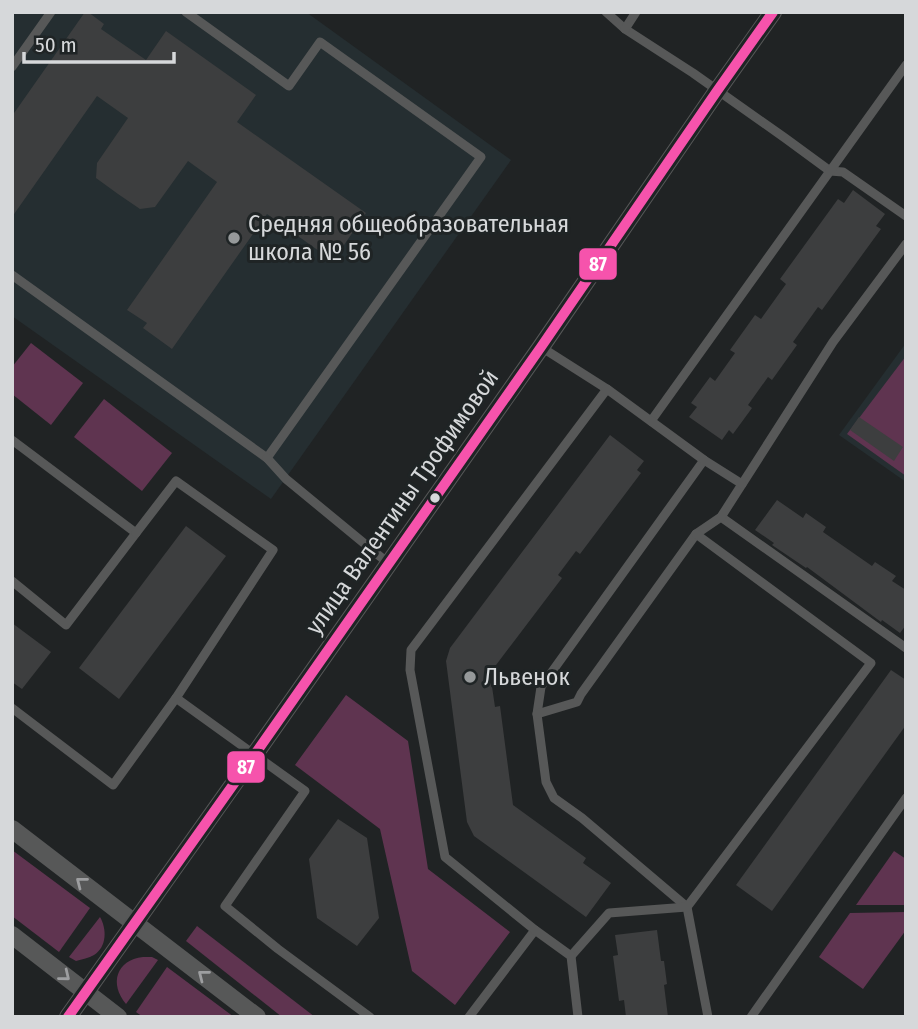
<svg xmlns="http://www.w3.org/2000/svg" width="918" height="1029" viewBox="0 0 918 1029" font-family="'Fira Sans Condensed',sans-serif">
  <rect width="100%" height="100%" fill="#202324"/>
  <g fill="#252e31">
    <path d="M12,12H306L511,160L271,499L12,316Z"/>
    <path d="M906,343V482L839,435Z"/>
  </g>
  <g fill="#5f3450">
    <path d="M31,343L83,383L51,425L12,394V367Z"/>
    <path d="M906,356V476L847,434Z"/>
    <path d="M104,399L172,453L142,491L74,437Z"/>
    <path d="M346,695L408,741L428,869L510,932L455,1005L412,971L380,829L295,765Z"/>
    <path d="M12,850L90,908L59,952L12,916Z"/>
    <path d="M894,851L906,859V905H856Z"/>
    <path d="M906,912V930L863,989L819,957L850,913Z"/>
    <path d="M100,917C107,929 107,947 94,955C89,958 82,959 76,961L69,957Z"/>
    <path d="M197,926L315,1017H282L186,941Z"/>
    <path d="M143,957H152L158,960L126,1004C109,984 116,960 143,957Z"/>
    <path d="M167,967L234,1017H143L136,1012Z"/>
  </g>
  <g fill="#3d3e3f">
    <path d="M85,12H88L104,24L101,29L146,60L166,31L256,95L237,122L366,213L333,261L267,214L172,349L143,328L147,323L127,310L217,182L188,161L155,207L140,209L118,194L96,178L97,163L128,118L97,96L12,217V116Z"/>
    <path d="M853,190L885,214L876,226L881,229L822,310L818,307L793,342L797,345L772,380L768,377L748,405L752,408L733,434L729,430L722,440L689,417L697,407L691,403L710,377L715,381L735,353L730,350L755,315L761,319L786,284L780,279L838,199L844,203Z"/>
    <path d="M859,417L903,447L894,461L850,430Z"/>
    <path d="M610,435L644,461L637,470L641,473L580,554L576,551L558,575L562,578L490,673L495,707L500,706L513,805L586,858L583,863L611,883L586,917L474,836L467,822L446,661L450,648Z"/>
    <path d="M777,500L803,518L806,513L826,527L823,532L872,566L875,562L896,576L892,581L906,590V625L900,633L882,620L881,622L807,567L806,568L772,545L774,543L755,530Z"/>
    <path d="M186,526L226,556L119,699L79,668Z"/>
    <path d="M12,623L51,652L22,689L12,682Z"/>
    <path d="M891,670L906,680V725L772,911L736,885Z"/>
    <path d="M338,819L367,838L379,918L357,946L317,918L309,859Z"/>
    <path d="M657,930L661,961H664L667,984L664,985L668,1017H626L624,1000L619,1001L613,956L618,955L615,935Z"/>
  </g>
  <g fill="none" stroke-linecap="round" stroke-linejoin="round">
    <g stroke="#575858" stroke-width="9">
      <path d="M606,12L625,29L693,73L785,138L830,171L843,172L906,216"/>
      <path d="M625,29L636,12"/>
      <path d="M12,67L51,12"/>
      <path d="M12,275L267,458L481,157L320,42L289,86L186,12"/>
      <path d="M541,347L607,389"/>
      <path d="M651,421L906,65"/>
      <path d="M12,440L136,533L66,625L12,581"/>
      <path d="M267,458L286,479L388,563"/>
      <path d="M704,460L541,687L537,714L546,782L554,798L582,818L687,907L708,1017"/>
      <path d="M721,517L906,648"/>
      <path d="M176,698L305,791L225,906L278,949L370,1017"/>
      <path d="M12,708L113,785L176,698L273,550L176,481L136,533"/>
      <path d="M537,714L577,702L581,694L696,534L721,517L833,342L906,244"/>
      <path d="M571,956L609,913L687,907L871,663L696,534"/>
      <path d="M469,1017L535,930"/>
      <path d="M578,1017L571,956L535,930L445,857L410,670L411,650L607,389L704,460L742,484"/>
      <path d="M751,1017L906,798"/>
    </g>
    <g stroke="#575858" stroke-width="18">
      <path d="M12,829L257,1017"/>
      <path d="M12,935L118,1017"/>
      <path d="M68,1017L255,754L541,347L717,91L773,12"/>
    </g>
    <g stroke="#1f2425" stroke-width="16">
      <path id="bus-1" d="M68,1017L255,754L541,347L717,91L773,12"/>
    </g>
    <use href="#bus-1" stroke="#f653ac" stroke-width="10"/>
  </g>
  <defs><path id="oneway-chevron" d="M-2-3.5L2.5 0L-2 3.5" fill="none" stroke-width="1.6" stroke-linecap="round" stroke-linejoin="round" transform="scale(1.75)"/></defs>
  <g stroke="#9d9ea0">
    <use href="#oneway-chevron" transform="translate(81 882) rotate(-142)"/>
    <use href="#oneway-chevron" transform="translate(203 975) rotate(-142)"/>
    <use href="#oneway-chevron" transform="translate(65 976) rotate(39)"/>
  </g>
  <g fill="#96999a" stroke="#1f2425" stroke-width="2.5">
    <circle cx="234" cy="238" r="7"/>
    <circle cx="470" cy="677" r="7"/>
  </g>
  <circle fill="#d6d8da" stroke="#1f2425" stroke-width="2.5" cx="435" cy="498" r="6"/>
  <g text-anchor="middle" stroke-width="6" stroke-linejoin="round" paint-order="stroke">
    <g font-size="24" fill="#d6d8da" stroke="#1f2425" text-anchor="start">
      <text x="248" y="232">Средняя общеобразовательная<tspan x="248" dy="28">школа № 56</tspan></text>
      <text x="484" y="685">Львенок</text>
    </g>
    <g font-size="24" fill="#d6d8da" stroke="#1f2425">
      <text transform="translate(402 502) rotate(-55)" y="8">улица Валентины Трофимовой</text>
    </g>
  </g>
  <g stroke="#1f2425" stroke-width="2.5">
    <rect x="578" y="247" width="40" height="34" rx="7" fill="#f653ac"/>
    <rect x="226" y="750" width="40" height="34" rx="7" fill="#f653ac"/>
  </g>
  <g font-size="19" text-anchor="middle" font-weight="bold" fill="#fff">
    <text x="598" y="271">87</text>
    <text x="246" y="774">87</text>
  </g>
  <rect width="918" height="1029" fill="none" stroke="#d6d8da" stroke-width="28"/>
  <path d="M24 52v10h150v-10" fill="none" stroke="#d6d8da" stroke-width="3.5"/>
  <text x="35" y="52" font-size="21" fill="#d6d8da" stroke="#1f2425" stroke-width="5" paint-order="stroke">50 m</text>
</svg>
